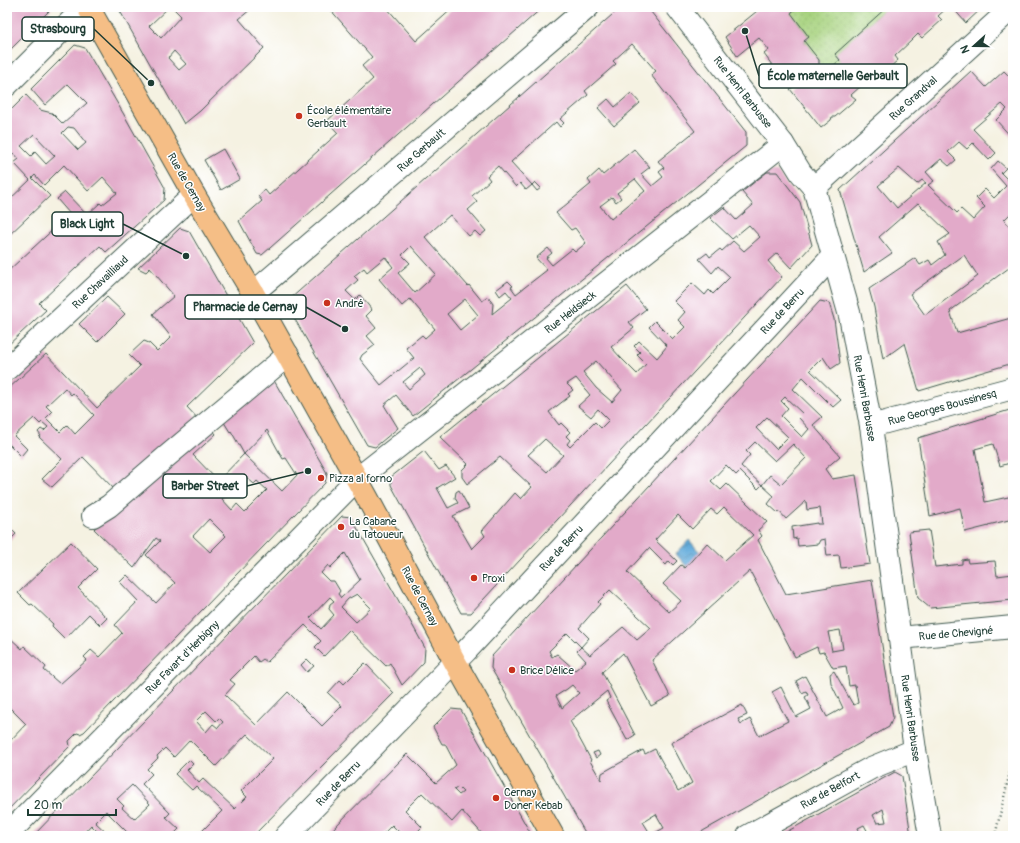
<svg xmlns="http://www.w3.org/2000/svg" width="1020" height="843" viewBox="0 0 1020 843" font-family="Pangolin,sans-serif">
  <defs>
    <pattern id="garden-dots" width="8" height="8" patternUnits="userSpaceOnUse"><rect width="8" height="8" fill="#a8d380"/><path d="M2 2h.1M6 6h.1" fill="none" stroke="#90b66f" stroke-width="1.8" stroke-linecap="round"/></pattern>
    <pattern id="water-waves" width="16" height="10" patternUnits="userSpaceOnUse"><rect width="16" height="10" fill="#64acdb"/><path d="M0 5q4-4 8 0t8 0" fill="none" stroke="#528db2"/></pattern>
  </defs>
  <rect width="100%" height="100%" fill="#fff"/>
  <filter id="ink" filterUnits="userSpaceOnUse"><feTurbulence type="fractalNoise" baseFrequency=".025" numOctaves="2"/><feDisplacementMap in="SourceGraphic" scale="8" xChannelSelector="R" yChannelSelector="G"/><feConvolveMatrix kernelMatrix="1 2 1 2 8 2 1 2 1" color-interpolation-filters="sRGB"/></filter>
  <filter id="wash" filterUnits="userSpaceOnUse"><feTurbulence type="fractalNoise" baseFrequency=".012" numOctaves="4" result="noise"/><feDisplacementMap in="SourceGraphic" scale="16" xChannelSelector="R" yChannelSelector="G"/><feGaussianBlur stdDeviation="0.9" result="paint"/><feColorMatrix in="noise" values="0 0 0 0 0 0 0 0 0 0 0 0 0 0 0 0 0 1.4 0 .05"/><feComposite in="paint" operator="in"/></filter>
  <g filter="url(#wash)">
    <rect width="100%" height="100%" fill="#f5f2e2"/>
    <path fill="url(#garden-dots)" stroke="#64885a" d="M798,7H887L835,54L840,60L825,73L819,66V60L804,41L809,37L791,13Z"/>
    <path fill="url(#water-waves)" stroke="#427488" d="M689,540L710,564L695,576L676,554Z"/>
    <g id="blocks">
      <g fill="#e2aac9" fill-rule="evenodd">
        <path d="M7,7H53L7,53Z"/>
        <path d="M120,7H169L149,26L161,38L181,16L172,7H255L252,10L251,9L239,19L264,48L200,111L184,124L120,11ZM174,51L186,64L179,70L168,58Z"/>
        <path d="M328,7H386L416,41L454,7H543L262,255L257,254L239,221L262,201L258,196L265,190L269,195L338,133L327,121L373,79L362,66L372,57Z"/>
        <path d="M621,7H647L746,132V146L413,416L396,395L384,405L398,428L375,447L367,445L289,309L290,299ZM632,44L656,71L651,75L695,131L658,161L664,168L659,172L663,177L652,186L641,174L650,167L634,149L603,175L599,170L588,180L591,184L556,213L571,230L575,228L586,243L575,252L572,249L552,265L546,258L552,253L548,248L536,258L547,270L516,294L511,287L513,286L508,281L496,290L500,296L506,291L512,298L492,314L493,304L488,297L482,301L469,285L468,286L425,237L450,215L469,236L475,231L480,236L486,231L468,210L477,202L472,196L490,180L487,176L498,166L516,187L520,183L526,190L532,185L511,162L556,122L560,127L564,123L560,119L588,95L585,91L616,64L613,61ZM635,179L645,191L611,219L600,206L612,197L616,202L621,198L617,193ZM411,246L436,274L415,293L398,273L410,263L402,255ZM385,257L393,267L379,279L402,306L410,299L435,329L425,338L422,335L406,348L414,358L381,385L360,359L362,355L375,345L367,336L376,328L366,316L372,310L360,295L355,300L346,291L358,280L354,276L364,268L367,272ZM465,299L478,315L460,330L447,314ZM420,368L425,375L409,389L403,382Z"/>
        <path d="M762,7H798L791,13L809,37L804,41L819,60V66L825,73L840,60L835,54L887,7H948L938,16L942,20L922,38L918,34L912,40L895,56L898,60L878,78L874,74L851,95L856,99L835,117H832L831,120L821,128L790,89L796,85L785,72L780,76L764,54L769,50L759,38L737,56L725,37Z"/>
        <path d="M952,7H983L966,23Z"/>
        <path d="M75,45L85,48L123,113L165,188L164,200L106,252L100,246L76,268L39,303L46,310L7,346V270L8,271L70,214L57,199L65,192L87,215L100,203L102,205L117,193L103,177L88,191L64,165L44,185L35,175L32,178L50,196L7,237V202L30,180L14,163L19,159L14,153L7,159V114L26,95L40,110L52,113L63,124L87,103L68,84L45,105L31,89ZM68,127L74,128L86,143L78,150L62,133ZM34,134L55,156L46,164L35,152L31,156L21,146Z"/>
        <path d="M971,71L986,87L1004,71L1013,80V139L996,120L1007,109L1002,104L973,129L996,153L989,160L973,143L967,149L959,142L948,152L956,160L949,166L941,159L926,172L934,181L928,185L957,213L961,209L973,220L985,207L976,198L985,189L994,198L1006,186L991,169L998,161L1006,168L1001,173L1010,182L1013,178V211L1004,220L1013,230V265L950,311L957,333L1011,318L1013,323V363L919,391L905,343L883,359L874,307L869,289L915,258L920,265L929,260L932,265L945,255L938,242L950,234L918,203L879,237L892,253L864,272L840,190ZM899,168L917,184L922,180L926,183L897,208L878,186ZM964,255L978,276L925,315L910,294Z"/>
        <path d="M631,93L640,103L614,126L598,108L608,99L615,107Z"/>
        <path d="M223,149L240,179L221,190L204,160Z"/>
        <path d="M767,172H777L800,202L812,245L791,268L777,253L768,261L782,277L471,613H461L391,485V477L424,451L439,470L446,466L455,477L437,488L448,508L458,503L455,498L456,492L459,490L469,508L453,516L472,549L485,536L482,531L515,493L521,499L532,487L500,457L467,484L462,477V470L468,464L440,437L627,286L646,309L629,322L634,328L611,347L621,358L637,374L646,364L637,355L640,352L634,346L639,341L657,358L667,346L649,327L655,321L673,339L685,327L678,320L685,312L674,301L692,283L705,295L709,290L713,294L730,277L718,266L712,273L699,259L707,253L710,257L720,249L722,251L733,241L744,251L760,237L749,225L732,239L710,218L724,207L736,220L753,205L742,192ZM596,361L622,390L612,402L596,388L583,372ZM576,378L590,395L578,406L591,417L598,409L609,420L601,428L595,422L570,447L567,444L570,440L566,436L570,432L561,423L559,425L549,412L570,396L568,394L573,390L567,384ZM545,439L563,455L547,472L528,455Z"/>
        <path d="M535,182L541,188L537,191L532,185Z"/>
        <path d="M180,228L189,231L253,343L187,407L200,421L116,491L83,457L52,487L42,479L62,459L39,437L41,436L38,432L41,429L44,431L48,427L42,422L40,424L34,418L14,436L27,449L21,456L7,442V390L46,354L97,408L140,366L129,355L144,341L149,343L157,351L171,337L153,314L174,296L150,268L146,272L138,268ZM65,388L71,395L73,393L94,415L75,434L67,425L60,432L46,418L52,412L46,406Z"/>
        <path d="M107,297L125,314L97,342L79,324Z"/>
        <path d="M820,301L829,303L834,319L840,363L831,369L823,357L810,370L841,400L833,407L803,377L793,389L822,417L813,425L840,456L825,469L832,479L856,475L870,564L841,568L839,555L827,556L825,539L820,540L818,544L798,546L797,538L793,539L792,527L817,523V524H822L820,508L807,510L806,501L786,519L779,511L778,513L768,504L774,496L762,485L770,475L781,484L806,458L793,444L775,461L755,442L746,451L750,455L741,466L762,485L758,489L740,471L736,475L726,465L711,481L721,490L727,484L767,522L758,530L762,536L758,540L786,594L872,580L893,717L889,727L694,836H587L491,668L492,656ZM785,397L803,414L799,418L809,429L802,437L781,416L788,408L781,401ZM767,417L788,437L776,449L756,428ZM724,507L753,535L725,560L707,543L685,568L681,565L663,584L681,601L669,612L627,572L649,548L666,565L669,561L673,565L677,561L655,540L678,515L692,529L711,509L717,514ZM750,571L795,657L817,647L819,653L824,652L833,668L846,666L849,686L855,685L858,703L854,705L852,703L834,671L830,674L831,683L843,708L827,717L805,676L796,681L802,693L806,691L808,695L805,697L811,709L796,717L781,687L772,692L788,721L759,736L750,719L741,724L738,719L747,715L742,705L671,743L692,783L678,791L655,749L645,754L643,750L602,773L601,780L590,761L591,760L570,721L607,691L610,698L606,701L627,740L635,735L602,672L623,653L651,706L670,696L652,660ZM610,590L651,628L637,640L623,627L590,655L581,647L589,638L579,628L600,604L598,602ZM840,630L843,649L832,651L828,632ZM567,633L581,647L577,651L586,661L575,670L557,654L552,657L549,651ZM572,685L579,693L562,708L556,696L567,689ZM656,814L664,828L651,835L643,822Z"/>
        <path d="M272,377L327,473L325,483L84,732L80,734L77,733L69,741L70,746L7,811V744L26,724L8,706L7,707V635L22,649L24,646L46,667L44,670L60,684L87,660L84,657L91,650L99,657L122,633L115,625L138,601L120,582L127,575L156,603L175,583L146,555L160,541L156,538L134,568L94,529L128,497L211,428L216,434L193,455L218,481L244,454L231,431L230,432L222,419ZM267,430L283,459L286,458L297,475L282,491L244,454ZM245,476L254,484L257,481L267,490L245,512L237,504L232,510L222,499ZM209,519L226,536L210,552L193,536Z"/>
        <path d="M1013,409V462L1000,466L993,444L975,449L985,502L1013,496V519L988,525L989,526L965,532L960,508L930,516L918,438Z"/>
        <path d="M342,516L351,517L409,619L425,648L424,662L402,685L390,663L386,666L349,630L324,656L315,647L321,641L305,625L267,662L263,659L259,662L254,656L230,680L235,684L225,695L256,725L288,692L322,726L342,706L328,693L340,680L344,684L365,663L394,693L253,836H197L222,811L196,786L192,790L175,774L189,760L193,764L187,770L199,783L203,779L235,809L247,797L241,791L273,759L247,734L216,766L190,740L174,757L165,748L157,756L158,758L147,769L152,774L142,784L170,813L166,817L179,829L172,836H125L128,833L106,811L95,822L110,836H102L91,825L81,836H33ZM345,553L360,580L341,598L338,594L340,591L334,581H329L321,573L328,565L330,568ZM357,594L371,608L356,622L341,607L348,599ZM330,597L334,601L330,604L329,609L334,615L321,629L310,618ZM206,711L216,721L219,718L223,722L218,728L213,724L206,732L196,721ZM132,785L150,804L134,819L122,808L124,806L117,799Z"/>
        <path d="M10,528L16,534L7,543V530Z"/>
        <path d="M929,530L935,567L962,564V560L967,559L968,563L995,561L997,576L1013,574V600L930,608L918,598L909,532Z"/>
        <path d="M71,542L97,569L78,588L107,618L100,625L89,614L65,639L52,626L53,624L32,604L30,605L18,593Z"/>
        <path d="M307,659L314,666L307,672L301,665Z"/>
        <path d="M451,709L461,710L532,836H484L462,811L452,822L422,793L405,810L422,827L417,832L421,836H403L392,825L381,836H326L407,754L436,783L456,765L445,744H442L433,727ZM458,787L463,792L459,795L454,790Z"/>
        <path d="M598,751L600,755L596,758L593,753Z"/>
        <path d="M895,772L902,776L911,836H870L864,825L858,828L860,833L855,836H779ZM883,809L886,822L877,823L873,815Z"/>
      </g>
    </g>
  </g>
  <g filter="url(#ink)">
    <use href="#blocks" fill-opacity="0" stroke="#3f584e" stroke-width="1"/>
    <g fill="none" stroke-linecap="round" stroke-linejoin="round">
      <g stroke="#3f584e" stroke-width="24">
        <g id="minor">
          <path d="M677,7L783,144L801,173L814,188L850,316L871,426L915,750L930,836"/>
          <path d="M7,85L85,7"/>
          <path d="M814,188L1013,7"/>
          <path d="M253,293L588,7"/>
          <path d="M7,369L194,195"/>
          <path d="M871,426L1013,388"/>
          <path d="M93,516L109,506L166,457L288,355"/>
          <path d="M900,638L1013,627"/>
          <path d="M7,835L357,479L783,144"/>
          <path d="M286,836L466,651L833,256"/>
          <path d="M748,836L871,768L915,750"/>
        </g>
      </g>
      <g stroke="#3f584e" stroke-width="24">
        <path id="major" d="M88,7L194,195L253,293L368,499L455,662L553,836"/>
      </g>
      <path stroke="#3f584e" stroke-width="2.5" stroke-dasharray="1 3" stroke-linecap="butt" d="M995,836L1013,759"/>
      <use href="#minor" stroke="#fff" stroke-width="22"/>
      <use href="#major" stroke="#f5be86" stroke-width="22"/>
    </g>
  </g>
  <g fill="#c8321e" stroke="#fff" stroke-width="1.5">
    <circle cx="299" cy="116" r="4"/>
    <circle cx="327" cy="303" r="4"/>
    <circle cx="321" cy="478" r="4"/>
    <circle cx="341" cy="527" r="4"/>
    <circle cx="474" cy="578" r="4"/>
    <circle cx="512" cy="670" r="4"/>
    <circle cx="496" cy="798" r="4"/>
  </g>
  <g text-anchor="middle" stroke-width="3" stroke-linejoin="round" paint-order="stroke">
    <g font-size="11" fill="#1f3d34" stroke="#fff">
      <text transform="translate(743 92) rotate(52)" y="4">Rue Henri Barbusse</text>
      <text transform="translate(913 98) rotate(-42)" y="4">Rue Grandval</text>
      <text transform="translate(421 150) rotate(-41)" y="4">Rue Gerbault</text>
      <text transform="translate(187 182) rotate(60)" y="4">Rue de Cernay</text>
      <text transform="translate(100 282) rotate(-43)" y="4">Rue Chavailliaud</text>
      <text transform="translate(782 311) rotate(-47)" y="4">Rue de Berru</text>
      <text transform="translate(570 312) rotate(-38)" y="4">Rue Heidsieck</text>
      <text transform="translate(865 398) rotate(80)" y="4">Rue Henri Barbusse</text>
      <text transform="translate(942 407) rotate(-15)" y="4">Rue Georges Boussinesq</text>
      <text transform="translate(561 548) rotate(-47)" y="4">Rue de Berru</text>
      <text transform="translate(420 596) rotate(62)" y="4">Rue de Cernay</text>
      <text transform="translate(956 633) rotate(-5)" y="4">Rue de Chevigné</text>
      <text transform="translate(182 657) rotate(-45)" y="4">Rue Favart d'Herbigny</text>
      <text transform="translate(911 718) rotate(82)" y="4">Rue Henri Barbusse</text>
      <text transform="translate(338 783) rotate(-46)" y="4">Rue de Berru</text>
      <text transform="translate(830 790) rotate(-29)" y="4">Rue de Belfort</text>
    </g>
    <g font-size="11" fill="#1f3d34" stroke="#fff" text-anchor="start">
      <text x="307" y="114">École élémentaire<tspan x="307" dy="13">Gerbault</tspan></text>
      <text x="335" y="307">André</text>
      <text x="329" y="482">Pizza al forno</text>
      <text x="349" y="525">La Cabane<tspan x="349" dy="13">du Tatoueur</tspan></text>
      <text x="482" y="582">Proxi</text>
      <text x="520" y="674">Brice Délice</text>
      <text x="504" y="796">Cernay<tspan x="504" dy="13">Doner Kebab</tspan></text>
    </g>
  </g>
  <path fill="none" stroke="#1f3d34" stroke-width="1.5" d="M151 83L94 29M745 31L759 76M186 256L123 224M345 329L306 307M308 471L247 486"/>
  <g fill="#1f3d34" stroke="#fff" stroke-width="1.5">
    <circle cx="151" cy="83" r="4"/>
    <circle cx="745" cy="31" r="4"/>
    <circle cx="186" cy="256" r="4"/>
    <circle cx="345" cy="329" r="4"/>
    <circle cx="308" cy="471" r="4"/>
  </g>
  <g fill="#fff" stroke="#1f3d34" stroke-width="1.5">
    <rect x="22" y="17" width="72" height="24" rx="4"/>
    <rect x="759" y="64" width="148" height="24" rx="4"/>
    <rect x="52" y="212" width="71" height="24" rx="4"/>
    <rect x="185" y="295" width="121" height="24" rx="4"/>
    <rect x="163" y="474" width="84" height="24" rx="4"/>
  </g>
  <g font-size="12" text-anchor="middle" font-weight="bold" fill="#1f3d34">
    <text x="58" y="33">Strasbourg</text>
    <text x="833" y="80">École maternelle Gerbault</text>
    <text x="87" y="228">Black Light</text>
    <text x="245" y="311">Pharmacie de Cernay</text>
    <text x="205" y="490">Barber Street</text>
  </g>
  <rect width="1020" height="843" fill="none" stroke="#fff" stroke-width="24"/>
  <g transform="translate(974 46) rotate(249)" stroke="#ffffff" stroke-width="3" paint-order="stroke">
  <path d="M0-3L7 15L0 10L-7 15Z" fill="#1f3d34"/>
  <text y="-6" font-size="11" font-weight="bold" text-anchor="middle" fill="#1f3d34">N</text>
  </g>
  <path d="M28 809v6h88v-6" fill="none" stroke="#1f3d34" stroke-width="2"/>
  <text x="34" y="809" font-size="12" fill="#1f3d34" stroke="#ffffff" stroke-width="3" paint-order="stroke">20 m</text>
</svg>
